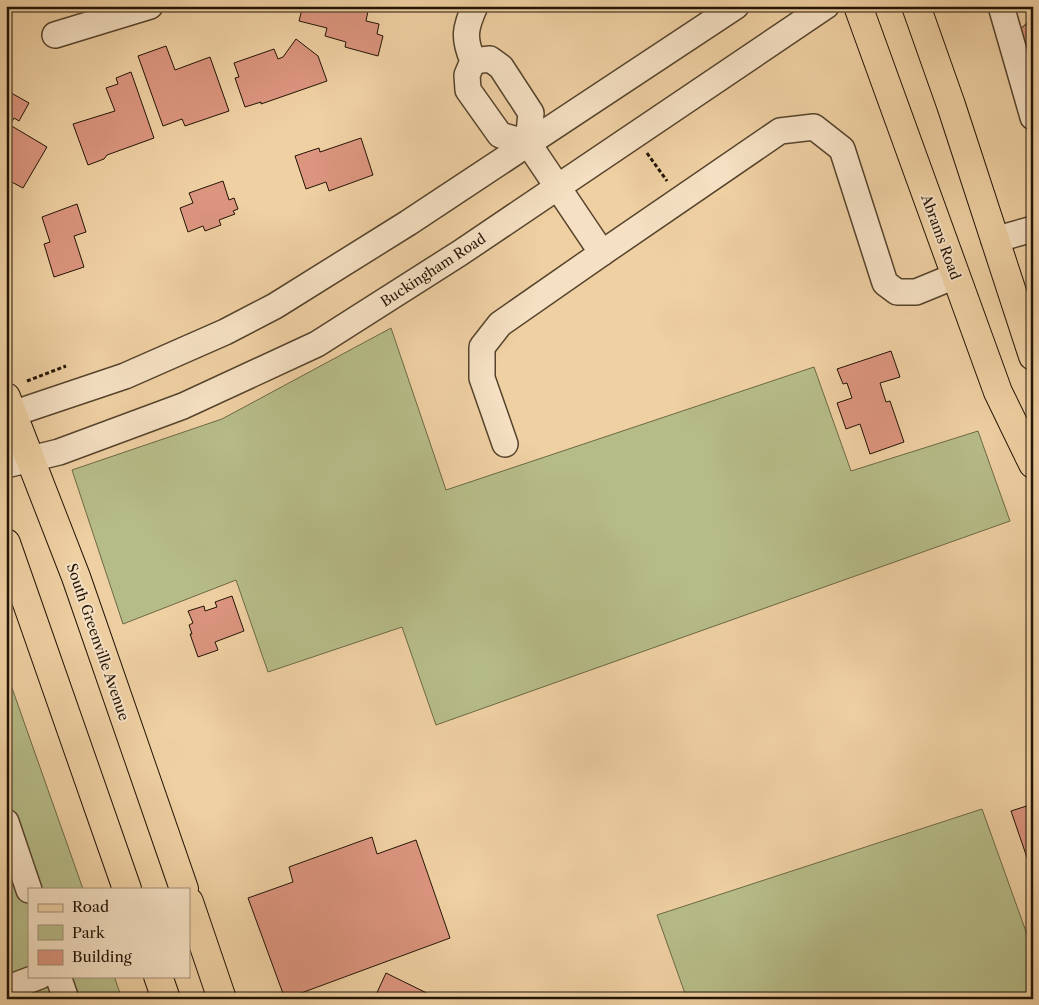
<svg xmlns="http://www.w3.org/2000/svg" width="1039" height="1005" viewBox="0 0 1039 1005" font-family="'Libre Caslon Text',serif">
  <rect width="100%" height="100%" fill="#efd0a3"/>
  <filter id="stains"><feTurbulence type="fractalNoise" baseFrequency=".004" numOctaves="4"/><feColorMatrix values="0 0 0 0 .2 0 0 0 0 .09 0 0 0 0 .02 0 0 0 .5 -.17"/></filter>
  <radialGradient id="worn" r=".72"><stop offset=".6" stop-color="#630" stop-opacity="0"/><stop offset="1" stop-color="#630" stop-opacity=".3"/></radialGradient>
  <g fill="#b6bc88" stroke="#6c6846">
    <path d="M391,328L446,490L814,367L851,471L978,431L1010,521L436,725L402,627L268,672L236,580L123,624L72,470L222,419Z"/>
    <path d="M6,671L83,889H29V976H114L122,999H6Z"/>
    <path d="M982,809L1033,951V999H687L657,915Z"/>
  </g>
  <g fill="#dc957f" stroke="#221405">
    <path d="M299,6H369L366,21L379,24L377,34L383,36L378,56L345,47L346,42L325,36L327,28L299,21L302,9L299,8Z"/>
    <path d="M1033,18V70L1019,30Z"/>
    <path d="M296,39L318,56L327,81L261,104V102L245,107L235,78L239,77L234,63L274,49L278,59L283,57Z"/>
    <path d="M166,46L175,70L210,57L229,111L185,126L182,119L163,126L138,56Z"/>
    <path d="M131,72L154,138L107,155L104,159L88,165L73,124L115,111L106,88L118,84L116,78Z"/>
    <path d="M6,90L29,103L19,121L14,118L10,125L47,147L23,188L6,179Z"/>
    <path d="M361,138L373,175L329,191L326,182L306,189L295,156L319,148L320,152Z"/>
    <path d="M223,181L229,200L234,198L238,209L233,211L235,214L219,220L221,225L205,231L203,226L188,232L180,208L193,203L189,193Z"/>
    <path d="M77,204L86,232L74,236L84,267L54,277L44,244L50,242L42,217Z"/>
    <path d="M891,351L900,377L880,383L886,402L890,401L904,442L870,454L860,424L846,429L837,403L852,398L847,383L843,384L837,369Z"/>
    <path d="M232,596L244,631L215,642L218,650L198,657L190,634H192L189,625L193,623L188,611L204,606L205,611L217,607L215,602Z"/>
    <path d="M1033,804V875L1011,811Z"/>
    <path d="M372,837L377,854L416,840L450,938L285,999L248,898L293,882L289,867Z"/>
    <path d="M386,973L439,999H374Z"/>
  </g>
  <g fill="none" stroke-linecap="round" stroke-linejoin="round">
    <g stroke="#55432c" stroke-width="28">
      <g id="minor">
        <path d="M475,6C465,28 463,38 473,61L467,75L468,90L500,135L528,143"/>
        <path d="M1001,6L1033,117"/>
        <path d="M55,35L150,6"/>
        <path d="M473,61L490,59L501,67L531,113L528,143"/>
        <path d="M994,240L1033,229"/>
        <path d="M602,253L780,131L814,127L842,149L885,283L897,292H916L955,276"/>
        <path d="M6,416L125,376L225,332L275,306L408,223L736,6"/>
        <path d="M505,444L482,378V347L500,324L602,253L528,143"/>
        <path d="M6,465L59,452L183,406L317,344L460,253L826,6"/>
        <path d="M6,822L29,890"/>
        <path d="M58,976L66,999"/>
        <path d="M6,989L40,976"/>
      </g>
    </g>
    <g stroke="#221405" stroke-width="30">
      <g id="major">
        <path d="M858,6L998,392L1033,464"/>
        <path d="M916,6L951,105L1033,356"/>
        <path d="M6,397L76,577L184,889"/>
        <path d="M6,543L127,889"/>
        <path d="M189,902L222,999"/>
        <path d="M158,976L166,999"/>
      </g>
    </g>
    <g stroke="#221405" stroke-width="3" stroke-dasharray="4 2.5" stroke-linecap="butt">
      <path d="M647,153L667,181"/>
      <path d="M27,381L66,366"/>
    </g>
    <use href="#minor" stroke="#f5e0c3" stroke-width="25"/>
    <use href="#major" stroke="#efd0a3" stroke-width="28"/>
  </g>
  <g text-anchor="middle" stroke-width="4" stroke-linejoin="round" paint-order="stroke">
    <g font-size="14" fill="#221405" stroke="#f5e0c3">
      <text transform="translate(941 237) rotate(70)" y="5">Abrams Road</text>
      <text transform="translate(433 270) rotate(-33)" y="5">Buckingham Road</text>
      <text transform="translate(98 642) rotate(71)" y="5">South Greenville Avenue</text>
    </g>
  </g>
  <rect width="1039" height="1005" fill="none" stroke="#efd0a3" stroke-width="25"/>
  <rect x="8" y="8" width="1024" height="990" fill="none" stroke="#221405" stroke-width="2.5"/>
  <rect x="12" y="12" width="1014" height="980" fill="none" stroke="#221405"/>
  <rect x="28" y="888" width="162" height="90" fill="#f5e0c3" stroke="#a18e77"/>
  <rect x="38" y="904" width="25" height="8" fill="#efd0a3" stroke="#a18e77"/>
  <text x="72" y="912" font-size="15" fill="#221405">Road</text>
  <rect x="38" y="925" width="25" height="15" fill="#b6bc88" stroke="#a18e77"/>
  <text x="72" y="938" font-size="15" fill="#221405">Park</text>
  <rect x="38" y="950" width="25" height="15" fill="#dc957f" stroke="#a18e77"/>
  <text x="72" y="962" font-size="15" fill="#221405">Building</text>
  <rect width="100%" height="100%" filter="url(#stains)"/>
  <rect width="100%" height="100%" fill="url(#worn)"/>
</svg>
